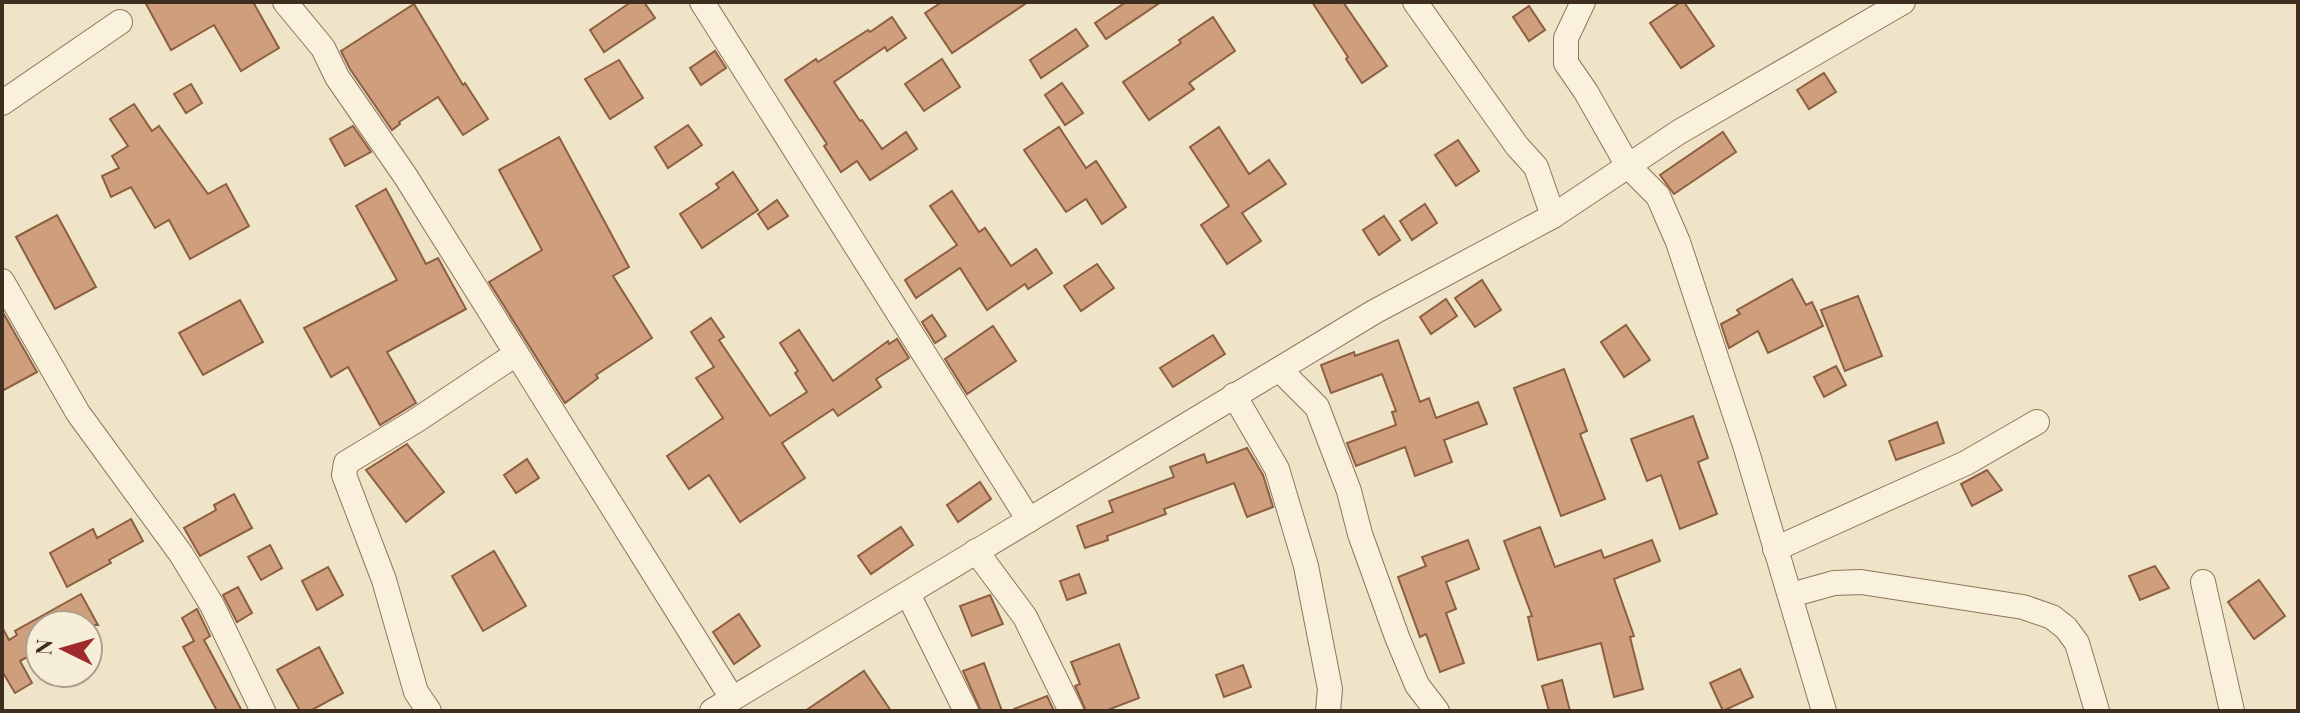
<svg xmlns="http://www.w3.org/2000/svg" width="2300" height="713" viewBox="0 0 2300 713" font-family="'Playfair Display',serif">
  <rect width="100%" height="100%" fill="#f0e4c8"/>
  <g fill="#cf9f7d" stroke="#8d5f41" stroke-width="2">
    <path d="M145,2H253L279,48L241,71L214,25L171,50Z"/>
    <path d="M631,2H644L655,18L604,52L590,30Z"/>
    <path d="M942,2H1028L952,53L925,13Z"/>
    <path d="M1126,2H1161L1106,39L1095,23Z"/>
    <path d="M1312,2H1343L1387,66L1362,83L1346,59L1348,57Z"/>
    <path d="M1681,2H1684L1714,46L1681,68L1650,23Z"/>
    <path d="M414,4L463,85L465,83L488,119L463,135L438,97L399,122L400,124L392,130L350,69L341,51Z"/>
    <path d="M1529,6L1545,30L1529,41L1513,17Z"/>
    <path d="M892,17L906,38L887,51L885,47L834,82L860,121L862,120L882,149L906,132L917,149L870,180L857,161L841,172L824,146L827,144L785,80L816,59L818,62L868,30L870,32Z"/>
    <path d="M1213,17L1235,51L1189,83L1194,89L1149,120L1123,82L1181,43L1179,40Z"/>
    <path d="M1076,29L1088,46L1041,78L1030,60Z"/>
    <path d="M715,51L726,68L701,85L690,68Z"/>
    <path d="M942,59L960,87L924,111L905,84Z"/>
    <path d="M619,60L643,98L610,119L585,79Z"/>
    <path d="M1824,73L1836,92L1809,109L1797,90Z"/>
    <path d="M1062,83L1083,113L1065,125L1045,95Z"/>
    <path d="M191,84L202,103L186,113L174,94Z"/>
    <path d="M134,104L152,131L159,126L208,194L226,184L249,226L190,259L169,220L155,228L131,187L111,197L102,176L119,168L112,156L128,146L110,119Z"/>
    <path d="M688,125L702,145L668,168L655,147Z"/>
    <path d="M353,126L371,152L345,166L330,139Z"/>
    <path d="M1059,127L1086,168L1096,161L1126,207L1102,224L1086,199L1066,212L1024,150Z"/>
    <path d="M1219,127L1249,174L1269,160L1286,184L1242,213L1261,241L1227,264L1201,225L1229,206L1190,147Z"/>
    <path d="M1723,132L1736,152L1674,194L1660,175Z"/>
    <path d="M559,137L629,267L613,276L652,338L596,375L598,378L565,403L489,282L542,250L499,170Z"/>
    <path d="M1458,140L1479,171L1456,186L1435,155Z"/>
    <path d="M733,172L758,210L702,248L680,214L719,188L716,184Z"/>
    <path d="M386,189L426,264L438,258L466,309L387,352L416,403L380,425L348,367L331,377L304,328L397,280L356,206Z"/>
    <path d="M952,191L979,232L985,228L1011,266L1036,249L1052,273L1028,289L1025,284L987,310L960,268L916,298L905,280L957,245L930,206Z"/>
    <path d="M777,200L788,216L768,229L758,214Z"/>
    <path d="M1425,204L1437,223L1412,240L1400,221Z"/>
    <path d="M57,215L96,287L55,309L16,237Z"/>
    <path d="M1384,216L1400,240L1379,255L1363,230Z"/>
    <path d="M1097,264L1114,288L1081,311L1064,286Z"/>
    <path d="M1792,279L1806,305L1812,302L1823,326L1768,353L1758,331L1729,348L1721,324L1740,314L1737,310Z"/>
    <path d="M1482,280L1501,310L1475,327L1455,298Z"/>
    <path d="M1858,296L1882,356L1845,371L1821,310Z"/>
    <path d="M1446,299L1457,316L1431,334L1420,317Z"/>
    <path d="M240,300L263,342L203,375L179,333Z"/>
    <path d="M2,311L37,372L2,391Z"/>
    <path d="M932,315L946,336L935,343L922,322Z"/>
    <path d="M711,318L724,337L719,340L770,416L807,392L795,373L798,371L780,343L799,330L833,381L888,341L889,344L897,339L909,358L876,379L881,387L838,416L833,409L782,443L805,478L740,522L709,475L689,489L667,456L723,418L696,378L714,367L691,332Z"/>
    <path d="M1626,325L1650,360L1624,377L1601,342Z"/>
    <path d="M993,326L1016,361L967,394L945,359Z"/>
    <path d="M1213,335L1225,354L1173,387L1160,368Z"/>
    <path d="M1398,340L1420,402L1429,398L1436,418L1478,402L1487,424L1444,440L1452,462L1415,476L1405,447L1356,466L1347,443L1396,425L1392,412L1396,411L1382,374L1331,393L1321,365L1354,352L1355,356Z"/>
    <path d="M1836,366L1846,385L1824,397L1814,377Z"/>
    <path d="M1564,369L1587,431L1580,434L1605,499L1561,516L1514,388Z"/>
    <path d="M1693,416L1708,458L1698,462L1717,514L1680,529L1661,475L1647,481L1631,439Z"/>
    <path d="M1937,422L1944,443L1896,460L1889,441Z"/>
    <path d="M407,444L444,492L406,522L366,470Z"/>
    <path d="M1247,448L1263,475L1273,507L1247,517L1234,483L1164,509L1166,514L1107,536L1108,540L1085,548L1077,526L1113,512L1109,501L1174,477L1170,467L1204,454L1207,463Z"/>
    <path d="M527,459L539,478L516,493L504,475Z"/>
    <path d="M1987,470L2002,490L1972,506L1961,484Z"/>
    <path d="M980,482L991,499L958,522L947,505Z"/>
    <path d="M234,494L252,528L200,556L184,528L216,510L214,505Z"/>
    <path d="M131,519L143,541L109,560L111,563L67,587L50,553L93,529L97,538Z"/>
    <path d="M901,527L913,545L871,574L858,556Z"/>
    <path d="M1540,527L1555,567L1601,550L1604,558L1652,540L1660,561L1614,579L1634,636L1630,637L1643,689L1614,697L1601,643L1538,660L1528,617L1532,616L1504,541Z"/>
    <path d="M1468,540L1479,569L1446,582L1456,609L1446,613L1464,663L1440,672L1426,634L1420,637L1398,577L1426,566L1422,557Z"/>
    <path d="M270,545L282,568L261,580L248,557Z"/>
    <path d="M494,551L526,606L483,631L452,576Z"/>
    <path d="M2155,566L2169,588L2140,600L2129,576Z"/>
    <path d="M328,567L343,595L317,610L302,581Z"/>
    <path d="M1079,574L1086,593L1067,600L1060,581Z"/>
    <path d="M2259,580L2285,616L2254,639L2228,602Z"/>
    <path d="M238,587L252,613L237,622L223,595Z"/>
    <path d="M81,594L98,625H40V650L20,661L32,683L15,693L2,671V627L9,640L17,635L15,631Z"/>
    <path d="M990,595L1003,624L972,636L960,606Z"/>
    <path d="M197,609L210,636L204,640L242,711H217L183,647L194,641L182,618Z"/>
    <path d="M739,614L760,646L734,664L713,632Z"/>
    <path d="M1119,644L1139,698L1105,711H1086L1075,686L1080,684L1071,662Z"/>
    <path d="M319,647L343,693L310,711H300L277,670Z"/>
    <path d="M984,663L1002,711H981L963,671Z"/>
    <path d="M1243,665L1251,687L1224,697L1216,675Z"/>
    <path d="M1740,669L1753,697L1723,711L1710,683Z"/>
    <path d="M864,671L891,711H805Z"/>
    <path d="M1562,680L1570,711H1549L1542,686Z"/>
    <path d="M1047,696L1054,711H1014V709Z"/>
  </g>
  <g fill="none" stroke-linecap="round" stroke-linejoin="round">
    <g stroke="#8d765c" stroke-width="26">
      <g id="minor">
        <path d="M285,2L323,48L337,77L406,177L732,698"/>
        <path d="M702,2L1029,520"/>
        <path d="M1415,2L1517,146L1536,167L1553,216"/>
        <path d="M1583,2L1566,38V63L1586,92L1628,166L1658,196L1678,242L1745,445L1824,711"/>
        <path d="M2,103L120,22"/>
        <path d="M2,281L78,413L181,554L212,605L263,711"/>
        <path d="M1281,371L1317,407L1349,491L1360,534L1397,637L1417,685L1437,711"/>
        <path d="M1234,395L1277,469L1306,566L1330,689L1328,711"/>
        <path d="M1775,549L1966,463L2037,422"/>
        <path d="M976,551L1025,617L1071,711"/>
        <path d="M2203,582L2232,711"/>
        <path d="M908,594L966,711"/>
        <path d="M1791,595L1834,583L1861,582L2023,607L2052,617L2066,628L2077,643L2097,711"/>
        <path d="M429,711L416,692L384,580L344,475L346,463L417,420L516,354"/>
        <path d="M712,711L1374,312L1553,216L1679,132L1903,2"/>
      </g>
    </g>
    <use href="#minor" stroke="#faf1dc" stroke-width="24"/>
  </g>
  <rect width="2300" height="713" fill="none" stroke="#3d2e20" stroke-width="8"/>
  <g transform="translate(64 649) rotate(275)"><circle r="38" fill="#f7eed8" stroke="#ada18e" stroke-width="2"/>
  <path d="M0-6L14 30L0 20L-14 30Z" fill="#9e2a2b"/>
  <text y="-12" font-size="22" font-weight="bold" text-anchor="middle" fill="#3d2e20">N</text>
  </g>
</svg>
